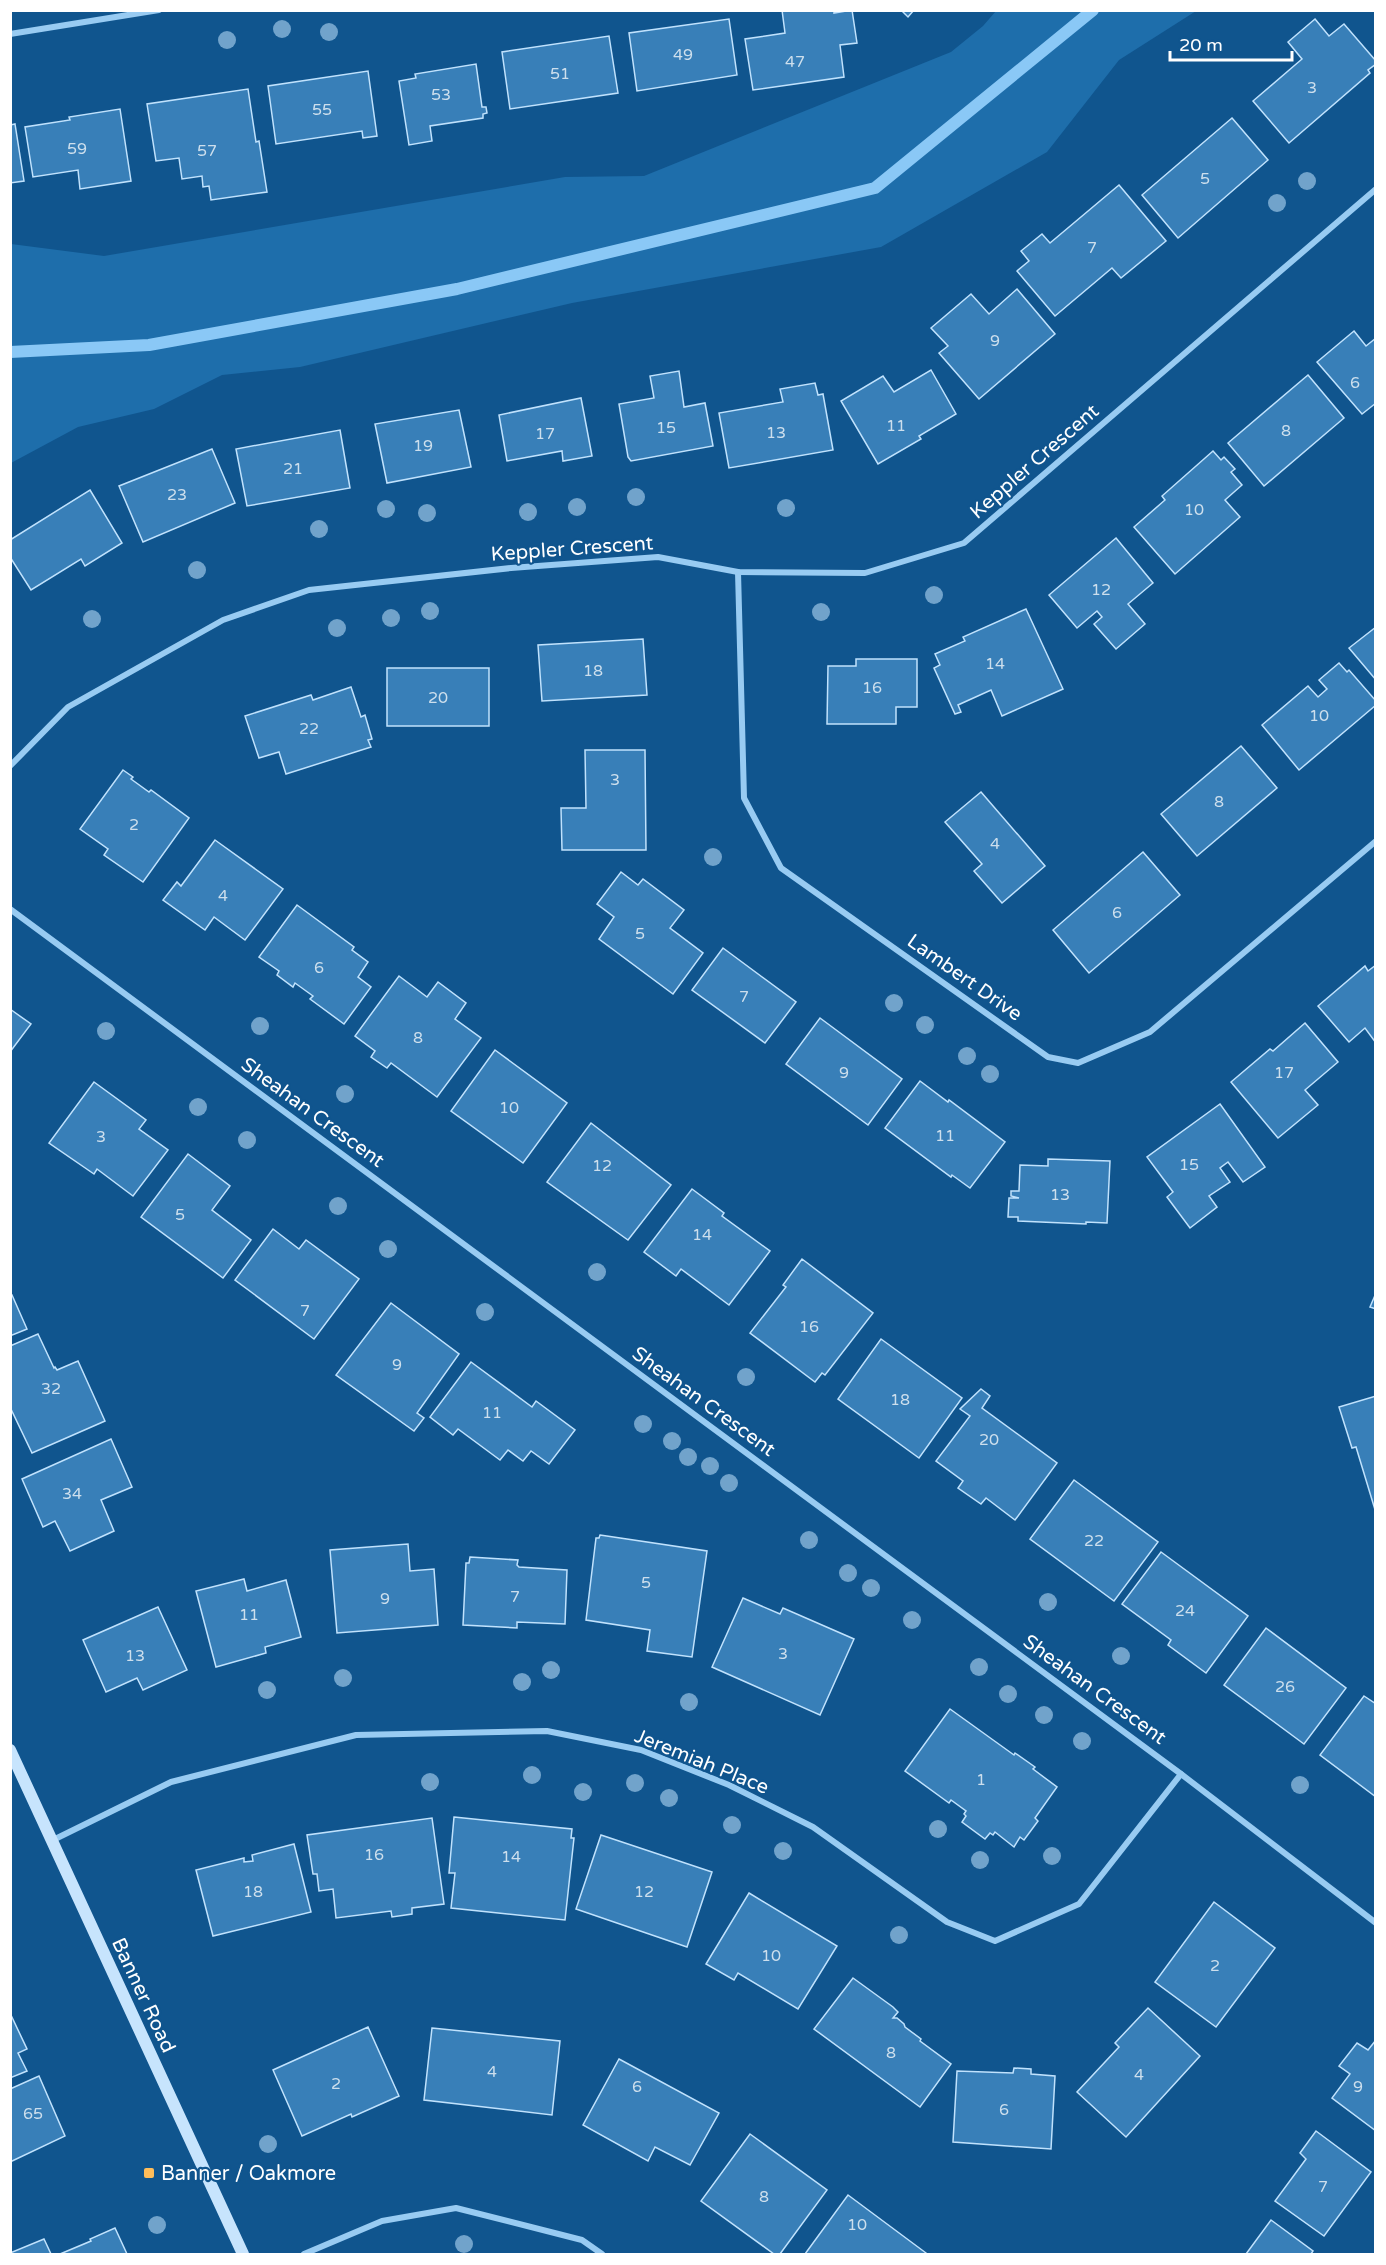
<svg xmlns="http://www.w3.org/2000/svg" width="1386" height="2265" viewBox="0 0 1386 2265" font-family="'Varela Round',sans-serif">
  <rect width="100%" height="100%" fill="#10558e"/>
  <path fill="#1e6eab" d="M996,11H1196L1119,60L1047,152L881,247L572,303L300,367L222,375L154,409L78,427L11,463V244L104,256L565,177L644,176L951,52L983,26Z"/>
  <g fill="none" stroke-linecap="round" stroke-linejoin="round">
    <path stroke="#8ac8f6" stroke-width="12" d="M10,352L149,345L457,289L875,188L1093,10"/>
  </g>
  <g fill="#387fb8" stroke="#c0e2fd" stroke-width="1.5">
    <path d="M782,10H834V13L852,10L857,43L840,45L844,77L753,90L745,39L785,33Z"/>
    <path d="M901,10H914L908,17Z"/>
    <path d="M729,19L737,75L637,91L629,33Z"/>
    <path d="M1315,19L1329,36L1344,24L1376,61V64L1368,70L1370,73L1289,143L1253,101L1302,59L1288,42Z"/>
    <path d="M609,36L618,93L510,109L502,52Z"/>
    <path d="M476,64L482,107H486L487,113L483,114V118L430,126L432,141L409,145L399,81L416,78L415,74Z"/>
    <path d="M368,71L377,136L363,138L362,131L276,144L268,86Z"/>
    <path d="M248,89L256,142L259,141L267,192L211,200L209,186L203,187L202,176L182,179L179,158L156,161L147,104Z"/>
    <path d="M120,109L131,181L80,189L78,170L33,177L25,127L70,120L69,117Z"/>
    <path d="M1232,118L1268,160L1178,238L1142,195Z"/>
    <path d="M15,124L24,181L10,183V125Z"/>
    <path d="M1119,185L1166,241L1121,278L1112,268L1055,316L1017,271L1029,261L1021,251L1042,234L1050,243Z"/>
    <path d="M1017,289L1055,334L979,399L939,353L948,346L931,328L971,294L989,314Z"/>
    <path d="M1354,331L1366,346L1376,338V403L1362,414L1317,362Z"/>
    <path d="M931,370L956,414L919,436L921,439L878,464L841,401L883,376L894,392Z"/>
    <path d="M679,371L684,407L705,403L713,446L631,461L628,457L619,404L654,398L650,376Z"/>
    <path d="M1308,375L1344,418L1264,486L1228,443Z"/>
    <path d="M815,383L818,395L823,394L833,450L729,468L719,413L783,402L780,389Z"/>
    <path d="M581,398L592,456L563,461L562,451L507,461L499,415Z"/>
    <path d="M459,410L471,467L387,483L375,424Z"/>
    <path d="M340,430L350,488L247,506L236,449Z"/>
    <path d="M212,449L235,503L143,542L119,486Z"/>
    <path d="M1213,451L1221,460L1224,457L1235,469L1231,472L1242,485L1225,500L1240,517L1175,574L1134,527L1165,500L1162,496Z"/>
    <path d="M90,490L122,543L85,566L81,559L31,590L10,557V540Z"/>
    <path d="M1116,538L1153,583L1128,604L1145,624L1116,649L1094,624L1102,617L1097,611L1077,628L1049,595Z"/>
    <path d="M1026,609L1063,689L1002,716L991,690L958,705L961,712L955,714L934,668L940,665L935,654L965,641L963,637Z"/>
    <path d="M1376,627V680L1349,648Z"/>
    <path d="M643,639L647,695L542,701L538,645Z"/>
    <path d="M856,659H917V707H896V724H827L828,666H856Z"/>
    <path d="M1339,663L1347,672L1349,670L1376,701V705L1299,770L1262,725L1308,686L1318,697L1327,689L1319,680Z"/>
    <rect x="387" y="668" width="102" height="58"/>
    <path d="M351,687L361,717L365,715L372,739L368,740L371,747L286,774L279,752L259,758L245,716L311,695L313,700Z"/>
    <path d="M1241,746L1277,788L1197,856L1161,814Z"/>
    <path d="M585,750H645L646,850H562L561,808H586Z"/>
    <path d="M123,770L133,777L131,779L149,792L151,790L189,818L143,882L104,855L108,849L80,829Z"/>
    <path d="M981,792L1045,866L1002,903L974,871L982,864L945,822Z"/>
    <path d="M215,840L283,889L245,940L214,917L205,930L163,900L177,882L181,886Z"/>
    <path d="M1143,852L1180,895L1089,973L1053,930Z"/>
    <path d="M621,872L638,885L643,879L684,910L670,928L703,953L673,994L599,939L614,917L597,904Z"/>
    <path d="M297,905L354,947L352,950L368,962L358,977L371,987L344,1024L310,999L313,996L295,983L293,987L277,975L279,971L259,957Z"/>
    <path d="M723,948L796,1002L765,1043L692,990Z"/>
    <path d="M1376,965V1043L1365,1028L1349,1042L1318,1006L1365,966L1368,971Z"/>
    <path d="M399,976L427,997L438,982L466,1003L455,1019L481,1038L437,1097L391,1063L387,1068L371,1057L375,1051L355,1036Z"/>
    <path d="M10,1009L31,1024L10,1052Z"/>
    <path d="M820,1018L902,1079L868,1125L786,1064Z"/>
    <path d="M1305,1023L1338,1062L1305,1090L1318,1105L1278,1138L1231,1082L1270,1049L1273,1051Z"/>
    <path d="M495,1050L567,1103L523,1163L451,1111Z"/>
    <path d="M920,1081L948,1102L949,1100L1005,1142L970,1188L952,1175L951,1177L885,1128Z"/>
    <path d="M94,1082L146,1120L139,1129L168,1150L133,1196L97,1169L94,1174L49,1143Z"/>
    <path d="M1220,1104L1265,1167L1243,1182L1228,1162L1220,1168L1230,1182L1209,1196L1217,1207L1190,1228L1167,1197L1173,1192L1147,1157Z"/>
    <path d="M591,1123L671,1185L628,1240L547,1182Z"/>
    <path d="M188,1154L230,1186L212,1210L251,1240L223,1278L141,1217Z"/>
    <path d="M1048,1159L1110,1161L1107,1223L1086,1222V1224L1018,1221V1217H1008L1009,1198H1019L1011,1196V1191H1019L1020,1165L1048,1166Z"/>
    <path d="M692,1189L724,1213L722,1216L770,1251L729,1305L681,1269L676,1276L644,1252Z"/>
    <path d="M273,1229L299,1249L306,1240L359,1279L314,1339L235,1280Z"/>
    <path d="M802,1259L873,1313L825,1375L822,1373L815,1382L750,1333L786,1287L783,1285Z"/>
    <path d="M1376,1293V1309L1370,1307Z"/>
    <path d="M12,1295L27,1329L10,1336V1296Z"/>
    <path d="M391,1303L459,1354L417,1413L424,1418L414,1431L336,1375Z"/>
    <path d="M38,1334L54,1368L55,1367L57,1370L78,1361L105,1421L32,1453L10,1407V1346Z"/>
    <path d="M881,1339L962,1398L919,1458L838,1399Z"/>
    <path d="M471,1362L532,1407L536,1401L575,1430L549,1464L531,1451L523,1461L508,1450L500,1460L458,1429L453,1435L430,1417Z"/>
    <path d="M981,1389L990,1396L982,1408L1057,1463L1015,1520L986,1498L981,1504L958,1488L963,1481L936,1461L970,1416L960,1409Z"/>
    <path d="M1376,1396V1513L1356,1447L1352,1448L1339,1407Z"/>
    <path d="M111,1439L132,1487L101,1500L114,1531L70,1551L55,1521L43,1527L22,1479Z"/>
    <path d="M1074,1480L1158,1542L1114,1601L1030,1539Z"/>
    <path d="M600,1535L707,1551L692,1657L647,1651L650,1630L586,1620L596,1538H599Z"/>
    <path d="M408,1544L410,1571L434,1569L438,1625L337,1633L330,1550Z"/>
    <path d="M1161,1552L1248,1616L1206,1673L1168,1645L1171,1640L1122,1604Z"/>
    <path d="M470,1557L518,1560L517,1565L519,1567L567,1570L565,1624L517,1622V1628L463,1625L466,1563H469Z"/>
    <path d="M244,1579L247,1591L286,1580L301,1637L265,1647L266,1653L216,1667L196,1591Z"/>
    <path d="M743,1598L780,1614L783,1608L854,1639L820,1715L712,1667Z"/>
    <path d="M158,1607L187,1670L143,1690L137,1678L106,1692L83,1640Z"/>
    <path d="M1266,1628L1346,1688L1304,1744L1224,1685Z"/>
    <path d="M1364,1696L1376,1704V1797L1320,1755Z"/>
    <path d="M950,1709L1014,1755L1015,1753L1035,1767L1033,1769L1057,1787L1035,1818L1038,1821L1024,1840L1020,1837L1014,1847L995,1832L993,1835L990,1833L985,1839L962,1822L966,1816L964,1814L966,1811L951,1800L949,1803L905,1771Z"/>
    <path d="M454,1817L572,1829L571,1838H574L565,1920L451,1908L455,1873H449Z"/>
    <path d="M432,1818L444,1904L412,1908V1914L392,1917L391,1911L336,1918L333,1889L319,1891L317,1874H313L307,1835Z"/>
    <path d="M601,1835L712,1872L687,1947L576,1909Z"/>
    <path d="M294,1844L311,1912L213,1936L196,1870L244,1858V1862L253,1861L252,1855Z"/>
    <path d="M749,1893L837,1946L798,2009L738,1973L734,1980L706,1964Z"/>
    <path d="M1214,1902L1275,1948L1216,2027L1155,1982Z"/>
    <path d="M853,1978L893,2007L898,2012L893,2018H897L904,2024L905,2027L921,2039L920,2041L951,2064L920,2107L814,2029Z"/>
    <path d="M1148,2008L1200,2056L1126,2137L1077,2092L1119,2047L1115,2043Z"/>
    <path d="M10,2013L27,2049L18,2053L27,2071L10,2078Z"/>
    <path d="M368,2027L399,2096L352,2117L351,2114L302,2136L273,2070Z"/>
    <path d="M432,2028L560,2041L552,2115L424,2100Z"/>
    <path d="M1376,2040V2131L1332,2098L1350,2074L1339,2066L1357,2043L1368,2050Z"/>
    <path d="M619,2059L719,2113L690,2165L655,2147L648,2161L583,2125Z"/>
    <path d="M1014,2068L1031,2069V2074L1055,2076L1051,2149L953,2142L957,2071L1013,2073Z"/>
    <path d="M39,2076L65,2136L10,2162V2089Z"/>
    <path d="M1316,2131L1371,2172L1324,2236L1275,2201L1306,2159L1300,2153Z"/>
    <path d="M750,2134L827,2190L780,2254H774L701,2201Z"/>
    <path d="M848,2195L926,2253L925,2254H805Z"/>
    <path d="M1271,2220L1313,2251L1311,2254H1246Z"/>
    <path d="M115,2228L127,2254H60L91,2241L90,2239Z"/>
    <path d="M44,2239L51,2254H10V2253Z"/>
  </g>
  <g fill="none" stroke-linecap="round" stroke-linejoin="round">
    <g stroke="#98cbf2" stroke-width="6">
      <path d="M10,34L159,10"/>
      <path d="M738,572L744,798L781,868L1048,1057L1078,1063L1150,1032L1376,841"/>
      <path d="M10,766L68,707L223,620L309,590L511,568L658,557L738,572L865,573L964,543L1376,189"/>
      <path d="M10,909L1181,1774L1376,1923"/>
      <path d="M51,1841L171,1782L356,1735L547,1731L641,1750L729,1785L813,1827L947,1922L995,1941L1079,1904L1181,1774"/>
      <path d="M304,2254L382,2221L456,2208L582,2240L602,2254"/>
    </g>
    <path stroke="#c7e4fd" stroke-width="12" d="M10,1750L243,2254"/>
  </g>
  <g fill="#71a3cb">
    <circle cx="282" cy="29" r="9"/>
    <circle cx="329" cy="32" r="9"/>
    <circle cx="227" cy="40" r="9"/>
    <circle cx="1307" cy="181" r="9"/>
    <circle cx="1277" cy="203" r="9"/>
    <circle cx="636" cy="497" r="9"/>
    <circle cx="577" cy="507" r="9"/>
    <circle cx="786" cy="508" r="9"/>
    <circle cx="386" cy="509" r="9"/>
    <circle cx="528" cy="512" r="9"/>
    <circle cx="427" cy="513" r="9"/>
    <circle cx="319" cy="529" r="9"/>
    <circle cx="197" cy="570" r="9"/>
    <circle cx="934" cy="595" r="9"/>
    <circle cx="430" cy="611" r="9"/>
    <circle cx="821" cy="612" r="9"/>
    <circle cx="391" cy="618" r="9"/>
    <circle cx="92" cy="619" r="9"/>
    <circle cx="337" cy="628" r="9"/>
    <circle cx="713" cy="857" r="9"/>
    <circle cx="894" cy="1003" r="9"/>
    <circle cx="925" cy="1025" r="9"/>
    <circle cx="260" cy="1026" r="9"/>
    <circle cx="106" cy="1031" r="9"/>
    <circle cx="967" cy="1056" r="9"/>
    <circle cx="990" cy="1074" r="9"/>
    <circle cx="345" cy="1094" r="9"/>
    <circle cx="198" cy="1107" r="9"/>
    <circle cx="247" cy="1140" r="9"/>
    <circle cx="338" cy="1206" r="9"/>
    <circle cx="388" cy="1249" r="9"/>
    <circle cx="597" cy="1272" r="9"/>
    <circle cx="485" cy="1312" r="9"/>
    <circle cx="746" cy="1377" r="9"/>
    <circle cx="643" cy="1424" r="9"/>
    <circle cx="672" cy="1441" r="9"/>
    <circle cx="688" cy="1457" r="9"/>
    <circle cx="710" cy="1466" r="9"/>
    <circle cx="729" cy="1483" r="9"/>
    <circle cx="809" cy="1540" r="9"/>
    <circle cx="848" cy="1573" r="9"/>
    <circle cx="871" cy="1588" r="9"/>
    <circle cx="1048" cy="1602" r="9"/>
    <circle cx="912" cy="1620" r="9"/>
    <circle cx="1121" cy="1656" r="9"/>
    <circle cx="979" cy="1667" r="9"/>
    <circle cx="551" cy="1670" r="9"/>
    <circle cx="343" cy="1678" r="9"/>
    <circle cx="522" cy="1682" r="9"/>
    <circle cx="267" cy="1690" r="9"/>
    <circle cx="1008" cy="1694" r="9"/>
    <circle cx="689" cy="1702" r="9"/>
    <circle cx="1044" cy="1715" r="9"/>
    <circle cx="1082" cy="1741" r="9"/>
    <circle cx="532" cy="1775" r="9"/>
    <circle cx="430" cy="1782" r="9"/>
    <circle cx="635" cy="1783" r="9"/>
    <circle cx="1300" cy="1785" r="9"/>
    <circle cx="583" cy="1792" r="9"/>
    <circle cx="669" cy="1798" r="9"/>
    <circle cx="732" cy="1825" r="9"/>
    <circle cx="938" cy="1829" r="9"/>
    <circle cx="783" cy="1851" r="9"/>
    <circle cx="1052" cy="1856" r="9"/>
    <circle cx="980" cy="1860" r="9"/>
    <circle cx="899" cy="1935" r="9"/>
    <circle cx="268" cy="2144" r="9"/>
    <circle cx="157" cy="2225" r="9"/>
    <circle cx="464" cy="2244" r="9"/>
  </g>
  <rect fill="#ffbd5a" stroke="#10558e" stroke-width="2" x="143" y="2167" width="12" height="12" rx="3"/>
  <g text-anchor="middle" stroke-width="4.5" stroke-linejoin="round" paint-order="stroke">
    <g font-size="16" fill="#cddfed">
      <text x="683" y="60">49</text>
      <text x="795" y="67">47</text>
      <text x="560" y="79">51</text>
      <text x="1312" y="93">3</text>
      <text x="441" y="100">53</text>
      <text x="322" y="115">55</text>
      <text x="77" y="154">59</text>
      <text x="207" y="156">57</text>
      <text x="1205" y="184">5</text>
      <text x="1092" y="253">7</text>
      <text x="995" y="346">9</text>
      <text x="1355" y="388">6</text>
      <text x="896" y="431">11</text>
      <text x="666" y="433">15</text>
      <text x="1286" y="436">8</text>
      <text x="776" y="438">13</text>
      <text x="545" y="439">17</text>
      <text x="423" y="451">19</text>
      <text x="293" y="474">21</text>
      <text x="177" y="500">23</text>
      <text x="1194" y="515">10</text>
      <text x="1101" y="595">12</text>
      <text x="995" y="669">14</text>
      <text x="593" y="676">18</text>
      <text x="872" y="693">16</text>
      <text x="438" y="703">20</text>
      <text x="1319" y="721">10</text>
      <text x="309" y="734">22</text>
      <text x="615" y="785">3</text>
      <text x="1219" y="807">8</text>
      <text x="134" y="830">2</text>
      <text x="995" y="849">4</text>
      <text x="223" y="901">4</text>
      <text x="1117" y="918">6</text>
      <text x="640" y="939">5</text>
      <text x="319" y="973">6</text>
      <text x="744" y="1002">7</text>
      <text x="418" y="1043">8</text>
      <text x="844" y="1078">9</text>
      <text x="1284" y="1078">17</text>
      <text x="509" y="1113">10</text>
      <text x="945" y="1141">11</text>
      <text x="101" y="1142">3</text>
      <text x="1189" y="1170">15</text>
      <text x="602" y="1171">12</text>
      <text x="1060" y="1200">13</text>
      <text x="180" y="1220">5</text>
      <text x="702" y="1240">14</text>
      <text x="305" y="1316">7</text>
      <text x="809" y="1332">16</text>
      <text x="397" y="1370">9</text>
      <text x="51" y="1394">32</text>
      <text x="900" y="1405">18</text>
      <text x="492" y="1418">11</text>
      <text x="989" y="1445">20</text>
      <text x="72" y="1499">34</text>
      <text x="1094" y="1546">22</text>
      <text x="646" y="1588">5</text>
      <text x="515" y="1602">7</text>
      <text x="385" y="1604">9</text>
      <text x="1185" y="1616">24</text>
      <text x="249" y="1620">11</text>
      <text x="783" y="1659">3</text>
      <text x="135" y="1661">13</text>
      <text x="1285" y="1692">26</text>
      <text x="981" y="1785">1</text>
      <text x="374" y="1860">16</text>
      <text x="511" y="1862">14</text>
      <text x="253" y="1897">18</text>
      <text x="644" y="1897">12</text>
      <text x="771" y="1961">10</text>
      <text x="1215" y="1971">2</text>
      <text x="891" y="2058">8</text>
      <text x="492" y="2077">4</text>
      <text x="1139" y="2080">4</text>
      <text x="336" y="2089">2</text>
      <text x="637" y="2092">6</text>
      <text x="1358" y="2092">9</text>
      <text x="1004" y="2115">6</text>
      <text x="33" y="2119">65</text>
      <text x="1323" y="2192">7</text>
      <text x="764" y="2202">8</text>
      <text x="857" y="2230">10</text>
    </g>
    <g font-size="20" fill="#fff" stroke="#10558e">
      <text transform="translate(1034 461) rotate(-41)" y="7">Keppler Crescent</text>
      <text transform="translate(572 548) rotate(-4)" y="7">Keppler Crescent</text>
      <text transform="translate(965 977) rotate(35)" y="7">Lambert Drive</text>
      <text transform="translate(313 1112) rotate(36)" y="7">Sheahan Crescent</text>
      <text transform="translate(704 1401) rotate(36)" y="7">Sheahan Crescent</text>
      <text transform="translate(1095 1689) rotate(36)" y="7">Sheahan Crescent</text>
      <text transform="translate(702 1761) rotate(22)" y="7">Jeremiah Place</text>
      <text transform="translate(144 1995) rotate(65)" y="7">Banner Road</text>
    </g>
    <g font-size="20" fill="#fff" stroke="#10558e" text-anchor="start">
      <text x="161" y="2180">Banner / Oakmore</text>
    </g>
  </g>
  <rect width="1386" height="2265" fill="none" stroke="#ffffff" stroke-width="24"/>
  <path d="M1170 51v9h122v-9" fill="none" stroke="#ffffff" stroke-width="3"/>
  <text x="1179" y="51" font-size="18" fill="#ffffff" stroke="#10558e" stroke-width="4.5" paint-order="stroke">20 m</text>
</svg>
